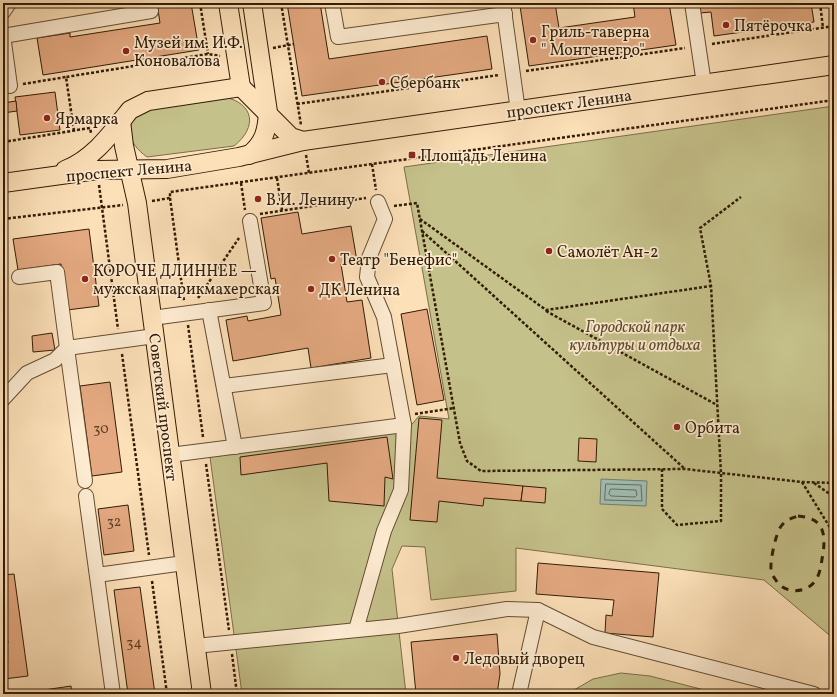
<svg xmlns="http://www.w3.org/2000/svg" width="837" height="697" viewBox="0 0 837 697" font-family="Vollkorn,serif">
  <rect width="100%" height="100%" fill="#fce0b8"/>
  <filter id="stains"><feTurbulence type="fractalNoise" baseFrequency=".005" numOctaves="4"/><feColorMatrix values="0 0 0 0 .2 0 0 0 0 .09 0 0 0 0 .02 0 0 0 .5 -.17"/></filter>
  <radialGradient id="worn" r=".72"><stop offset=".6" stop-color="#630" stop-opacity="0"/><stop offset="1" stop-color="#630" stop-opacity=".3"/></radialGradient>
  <g fill="#c5c18a" stroke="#7c6e48">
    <path d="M224,97C254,103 258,127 234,146L147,157C126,142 122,122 147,109Z"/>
    <path d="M834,106V639L764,580L516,548V591L431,600L425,547L402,546L392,569L406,694H242L210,457L407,430L419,416L449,419L404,167Z"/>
    <path d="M621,673L650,676L720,694H567L593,679Z"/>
  </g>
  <path fill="#9fbdb2" stroke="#737d6d" d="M601,479L647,481L646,506L600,504Z"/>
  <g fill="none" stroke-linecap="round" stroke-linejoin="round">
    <g stroke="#686c5c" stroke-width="1">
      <path d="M606,484L641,485L642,501L605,500Z"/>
      <path d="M611,489L636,490L637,495L635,497L611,496L609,494Z"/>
    </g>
  </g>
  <g fill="#e4a981" stroke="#321c05">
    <path d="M157,3H191L199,50L43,75L37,38L70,33V37L160,23Z"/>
    <path d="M287,3H320L329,59L487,36L492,69L302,96Z"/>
    <path d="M541,3H555L559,28L635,17L633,3H669L676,45L529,66L520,6Z"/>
    <path d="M699,3H734V7L760,3H811L814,22L714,36L711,12L700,13Z"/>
    <path d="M55,92L60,130L20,135L15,97Z"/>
    <path d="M16,101L17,111L3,113V103Z"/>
    <path d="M298,212L302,234L351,226L357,261L341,264L347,302L362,300L371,358L311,368L308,348L233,361L226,320L247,316L248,321L281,315L275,278L271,279L261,218Z"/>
    <path d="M89,229L99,306L67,310L61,264L18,270L13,239Z"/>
    <path d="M427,309L444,400L417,405L401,314Z"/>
    <path d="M52,333L55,350L33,352L32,336Z"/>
    <path d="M110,382L122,472L92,476L80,386Z"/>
    <path d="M419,418L442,420L437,478L523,486L521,501L484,498L483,506L439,501L437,522L410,520Z"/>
    <path d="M387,437L393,479L385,477L384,506L329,501L327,463L241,475L240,457Z"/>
    <path d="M579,438L597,439L596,462L578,461Z"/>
    <path d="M523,486L546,488L545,503L521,501Z"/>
    <path d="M128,505L134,551L104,555L98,509Z"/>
    <path d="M538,563L659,573L653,637L605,633L606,615L612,616L614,600L536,594Z"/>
    <path d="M14,574L28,676L4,679L3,643H8L6,628L3,629V575Z"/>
    <path d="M140,587L155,694H128L114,590Z"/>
    <path d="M497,634L500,674L497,694H416L411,642Z"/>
    <path d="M71,686L72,694H44V690Z"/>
  </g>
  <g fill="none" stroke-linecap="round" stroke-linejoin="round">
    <g stroke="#644d32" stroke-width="16">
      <g id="minor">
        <path d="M332,3L338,37L505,14"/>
        <path d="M503,3L518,111"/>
        <path d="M692,3L704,84"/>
        <path d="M3,12L9,3"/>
        <path d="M3,35L10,86"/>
        <path d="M3,36L151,11L149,3"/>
        <path d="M19,277L57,272L67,348L155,336"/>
        <path d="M209,310L235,447"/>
        <path d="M152,318L264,303L250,221"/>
        <path d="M67,348L85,481"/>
        <path d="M224,386L393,365"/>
        <path d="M3,399L27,373L55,360L67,348"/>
        <path d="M170,455L404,425"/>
        <path d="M86,496L113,694"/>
        <path d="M97,575L184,563"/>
        <path d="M356,630L384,531L401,490L404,425L384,317L367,277L369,258L385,219L378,202"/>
        <path d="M195,646L398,626L507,609L538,610L593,637L814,694"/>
        <path d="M519,694L538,610"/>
      </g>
    </g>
    <g stroke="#321c05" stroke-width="20">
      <g id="major">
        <path d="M228,3L241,87"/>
        <path d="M241,87L291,137L303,141"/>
        <path d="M121,121L124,146L137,203L202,694"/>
        <path d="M249,155C264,143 267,131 268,112L252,3"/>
        <path d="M65,170C93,159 111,134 130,110L148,101L241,87"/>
        <path d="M3,183L97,170L167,169L239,157L303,141L834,65"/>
      </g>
    </g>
    <g stroke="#321c05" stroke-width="2.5" stroke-dasharray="3 2" stroke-linecap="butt">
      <path d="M200,3L208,54"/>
      <path d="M281,3L301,125"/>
      <path d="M820,3L823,28"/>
      <path d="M712,44L834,26"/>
      <path d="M273,48L294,44"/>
      <path d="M526,71L685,48"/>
      <path d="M23,84L66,77"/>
      <path d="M297,104L499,75"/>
      <path d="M74,131L66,77L208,54L220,56"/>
      <path d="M3,142L90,128L91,133"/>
      <path d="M306,155L309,173"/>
      <path d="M372,164L376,190"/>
      <path d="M277,178L282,210"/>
      <path d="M241,183L245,210"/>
      <path d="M99,185L118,329"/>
      <path d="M170,198L184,301"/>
      <path d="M152,201L170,198V192L834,100"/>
      <path d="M394,206L417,203L460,443L467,461L481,471L685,469L802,482L834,483"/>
      <path d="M260,214L366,198"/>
      <path d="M3,219L123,205"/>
      <path d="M420,219L546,310L711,286"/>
      <path d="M422,231L685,469"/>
      <path d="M198,298L239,238"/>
      <path d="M546,311L717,405"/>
      <path d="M188,325L203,437"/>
      <path d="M122,354L149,555"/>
      <path d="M415,414L454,408"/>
      <path d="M206,464L229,630"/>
      <path d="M662,469V509L677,525L721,521V474L711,286L700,228L741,197"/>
      <path d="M802,482L834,534"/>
      <path d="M814,483L834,497"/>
      <path d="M152,581L167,694"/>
      <path d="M232,654L237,694"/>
    </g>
    <use href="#minor" stroke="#fdebd1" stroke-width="14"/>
    <use href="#major" stroke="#fce0b8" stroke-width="18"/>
    <path stroke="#321c05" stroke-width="3" stroke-dasharray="7 7" stroke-linecap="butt" d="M798,516C823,518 826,532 823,554C821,563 821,573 815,581C807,593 787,594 778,583C775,579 771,574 771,569C770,561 776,531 782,525C786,520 792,518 798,516Z"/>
  </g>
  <g fill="#8f2418" stroke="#fdebd1" stroke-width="1.5">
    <circle cx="726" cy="25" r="4"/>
    <circle cx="533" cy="40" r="4"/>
    <circle cx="126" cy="51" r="4"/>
    <circle cx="382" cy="82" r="4"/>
    <circle cx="47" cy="118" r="4"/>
    <rect x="408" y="151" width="8" height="8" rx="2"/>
    <circle cx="258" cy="199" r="4"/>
    <circle cx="549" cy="251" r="4"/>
    <circle cx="332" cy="259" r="4"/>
    <circle cx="85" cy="279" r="4"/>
    <circle cx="311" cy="289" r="4"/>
    <circle cx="677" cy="427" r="4"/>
    <circle cx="456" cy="658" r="4"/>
  </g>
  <g text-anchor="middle" stroke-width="3.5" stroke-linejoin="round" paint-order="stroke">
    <g font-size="14" fill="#5e3f24">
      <text x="101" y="433">30</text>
      <text x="114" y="526">32</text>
      <text x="134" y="647">34</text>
    </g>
    <g font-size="16" fill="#321c05" stroke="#fdebd1" text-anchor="start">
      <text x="734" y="31">Пятёрочка</text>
      <text x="541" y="37">Гриль-таверна<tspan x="541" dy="18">" Монтенегро"</tspan></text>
      <text x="134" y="48">Музей им. И.Ф.<tspan x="134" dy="18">Коновалова</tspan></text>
      <text x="390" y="88">Сбербанк</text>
      <text x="55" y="124">Ярмарка</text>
      <text x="420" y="161">Площадь Ленина</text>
      <text x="266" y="205">В.И. Ленину</text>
      <text x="557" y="257">Самолёт Ан-2</text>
      <text x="340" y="265">Театр "Бенефис"</text>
      <text x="93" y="276">КОРОЧЕ ДЛИННЕЕ —<tspan x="93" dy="18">мужская парикмахерская</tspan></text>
      <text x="319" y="295">ДК Ленина</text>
      <text x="685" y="433">Орбита</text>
      <text x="464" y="664">Ледовый дворец</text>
    </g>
    <g font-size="16" fill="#321c05" stroke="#fdebd1">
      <text transform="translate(569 103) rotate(-8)" y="6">проспект Ленина</text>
      <text transform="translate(129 170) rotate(-5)" y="6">проспект Ленина</text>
      <text transform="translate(164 407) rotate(83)" y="6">Советский проспект</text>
    </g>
    <g font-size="16" font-style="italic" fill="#5e4e2d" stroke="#fdebd1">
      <text x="635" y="332">Городской парк<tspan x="635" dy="18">культуры и отдыха</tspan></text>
    </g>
  </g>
  <rect width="837" height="697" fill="none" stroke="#fce0b8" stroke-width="16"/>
  <rect x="4" y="4" width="829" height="689" fill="none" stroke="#321c05" stroke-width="2"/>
  <rect x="8" y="8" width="821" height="681" fill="none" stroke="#321c05"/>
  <rect width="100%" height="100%" filter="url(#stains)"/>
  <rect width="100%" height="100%" fill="url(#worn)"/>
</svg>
